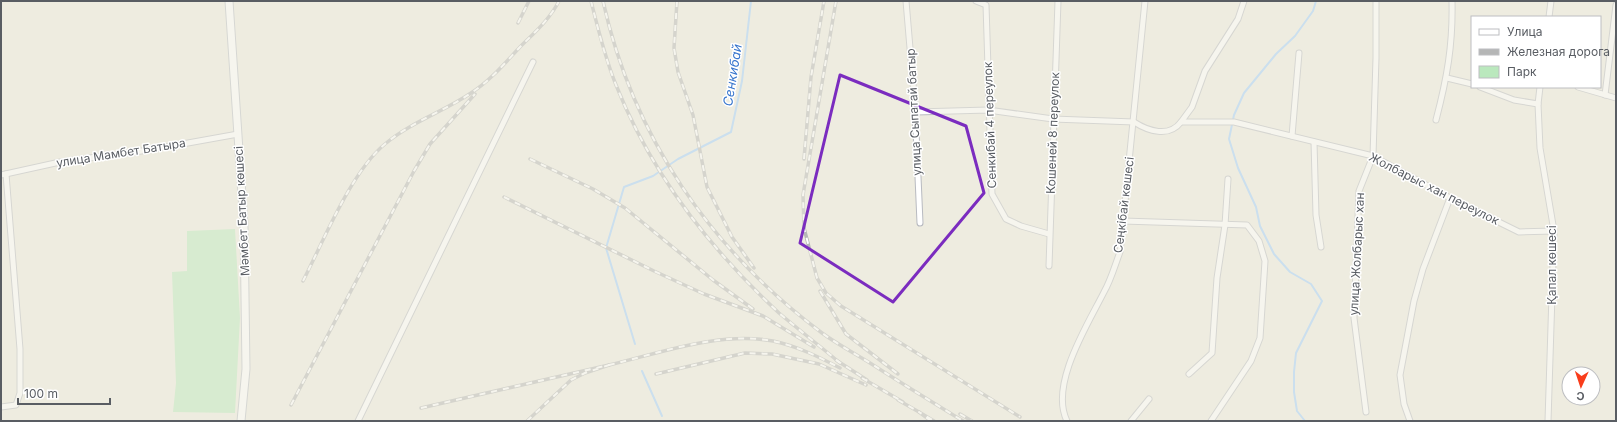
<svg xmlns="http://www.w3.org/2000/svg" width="1617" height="422" viewBox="0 0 1617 422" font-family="Inter,sans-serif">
  <rect width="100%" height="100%" fill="#eeece0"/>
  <path fill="#bae8bd" d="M235,229L240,318L235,413L173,412L176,383L172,272L187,271V231Z"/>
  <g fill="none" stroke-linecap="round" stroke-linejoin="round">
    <g stroke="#9fceff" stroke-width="2">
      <path d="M635,344L606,248L624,187L653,176L678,159L731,132L742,81L751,1"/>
      <path d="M642,371L662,416"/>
      <path d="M1305,421L1297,411L1294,392V372L1296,353L1322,301L1311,284L1290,272L1274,254L1260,226L1256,207L1238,168L1229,139L1234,115L1244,93L1276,54L1295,36L1313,11L1316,1"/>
    </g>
    <g stroke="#b9bbc1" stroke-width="7">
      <g id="minor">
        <path d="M906,1L915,107L920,223"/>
        <path d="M976,1L986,5L992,194L1006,219L1021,226L1049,234"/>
        <path d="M1549,17L1551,1"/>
        <path d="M1447,78L1472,84"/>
        <path d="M1480,87L1514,100L1538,104"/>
        <path d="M1540,87L1538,104L1540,148L1554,231L1548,421"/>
        <path d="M1578,87L1616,98"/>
        <path d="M1605,95L1616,5"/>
        <path d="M916,112L988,110L1053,119L1134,122C1148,131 1169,138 1181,122H1234L1373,156L1450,198L1519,232L1554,231"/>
        <path d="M1436,120C1447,78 1453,45 1452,1"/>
        <path d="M1181,122L1192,107L1205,71L1238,19L1244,1"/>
        <path d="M1292,136L1299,53"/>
        <path d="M1314,142L1316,215L1321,247"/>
        <path d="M1,175L60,162L149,150L238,134"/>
        <path d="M1123,221L1247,225L1259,241L1265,261L1260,338L1251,361L1211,421"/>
        <path d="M1049,266L1058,1"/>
        <path d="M1189,374L1212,353L1217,278L1225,225L1228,179"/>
        <path d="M1,407L16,405L20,393V349L6,174"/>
        <path d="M1366,412L1354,318L1359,191L1373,156L1376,58V1"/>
        <path d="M358,421L533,62"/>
        <path d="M1067,421C1049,385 1088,324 1104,292C1111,280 1115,265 1120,252L1145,1"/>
        <path d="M1131,421L1149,399"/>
        <path d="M1410,421L1404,404L1400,375L1414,301L1423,269L1450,198"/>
      </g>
    </g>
    <g stroke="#b9bdc4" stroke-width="9">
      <path id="secondary" d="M229,1L244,225L246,369L241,421"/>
    </g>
    <use href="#minor" stroke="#fff" stroke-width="5"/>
    <use href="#secondary" stroke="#fff" stroke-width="7"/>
    <g stroke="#b5b6b6" stroke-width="3.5">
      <g id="rail">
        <path d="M591,1C598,29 605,58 616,85C651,173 710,249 779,313C799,330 820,346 840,363"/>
        <path d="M603,1C633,137 711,250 822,333C837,344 854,353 870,363C901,383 932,402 963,421"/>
        <path d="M677,1L674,48L678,72L693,115L707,187L732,237L754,268"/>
        <path d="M836,1L803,195L804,228L817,278L826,293L841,306L1020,417"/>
        <path d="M518,23L529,1"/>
        <path d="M530,159L593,189L625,208L713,280L753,309"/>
        <path d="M804,159L811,77L824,1"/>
        <path d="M504,197L654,271L704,294L763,316L814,347"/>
        <path d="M303,281C324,240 351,172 385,144C411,122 443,112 471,93C490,81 505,63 520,47C534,33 550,19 559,1"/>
        <path d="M820,291L846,334L898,374"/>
        <path d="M836,360L867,380"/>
        <path d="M609,365C660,353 720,331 773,341C797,346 819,357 840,368"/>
        <path d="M656,374L745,353L772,354L819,364L866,385"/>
        <path d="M862,378L903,402"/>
        <path d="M898,400L919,412"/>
        <path d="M291,405L414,171L430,144L475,94"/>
        <path d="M421,408L609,365L585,373L571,380L527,421"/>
        <path d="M960,414L972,421"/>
        <path d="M931,421L919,412L934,421"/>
      </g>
    </g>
    <use href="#rail" stroke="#fff" stroke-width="2" stroke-dasharray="6" stroke-linecap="butt"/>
  </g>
  <path d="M0 0H1617V422H0ZM840,75L966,126L984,193L893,302L800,243Z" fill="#eeece0" fill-opacity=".55" fill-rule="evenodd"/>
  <path fill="none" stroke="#7b2cbf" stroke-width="3" stroke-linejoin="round" d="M840,75L966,126L984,193L893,302L800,243Z"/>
  <g text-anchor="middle" stroke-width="3" stroke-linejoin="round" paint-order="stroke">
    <g font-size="12" fill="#595d63" stroke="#fff">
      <text transform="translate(914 112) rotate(-93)" y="4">улица Сыпатай батыр</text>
      <text transform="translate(990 125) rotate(-92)" y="4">Сенкибай 4 переулок</text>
      <text transform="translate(1053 133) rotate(-88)" y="4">Кошеней 8 переулок</text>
      <text transform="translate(121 153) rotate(-9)" y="4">улица Мамбет Батыра</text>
      <text transform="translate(1434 189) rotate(27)" y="4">Жолбарыс хан переулок</text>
      <text transform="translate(1124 205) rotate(-83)" y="4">Сеңкібай көшесі</text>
      <text transform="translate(242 211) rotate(-93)" y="4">Мәмбет Батыр көшесі</text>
      <text transform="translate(1357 254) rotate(-87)" y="4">улица Жолбарыс хан</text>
      <text transform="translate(1552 265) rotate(-90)" y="4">Қапал көшесі</text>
    </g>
    <g font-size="13" font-style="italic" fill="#3775cd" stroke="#fff">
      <text transform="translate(732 75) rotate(-81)" y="5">Сенкибай</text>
    </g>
  </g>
  <rect width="1617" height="422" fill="none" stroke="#595d63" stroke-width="4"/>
  <rect x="1471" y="16" width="130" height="72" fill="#ffffff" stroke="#bdbec1"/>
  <rect x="1479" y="29" width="20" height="6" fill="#ffffff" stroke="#bdbec1"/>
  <text x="1507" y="36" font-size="12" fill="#595d63">Улица</text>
  <rect x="1479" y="49" width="20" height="6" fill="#b5b6b6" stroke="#bdbec1"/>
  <text x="1507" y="56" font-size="12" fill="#595d63">Железная дорога</text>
  <rect x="1479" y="66" width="20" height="12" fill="#bae8bd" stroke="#bdbec1"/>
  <text x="1507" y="76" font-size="12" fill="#595d63">Парк</text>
  <g transform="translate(1581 386) rotate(183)"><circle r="19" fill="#ffffff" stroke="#bdbec1"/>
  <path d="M0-3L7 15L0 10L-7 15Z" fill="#f93d1b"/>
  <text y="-6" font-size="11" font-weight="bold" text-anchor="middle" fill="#595d63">С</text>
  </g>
  <path d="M18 398v6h92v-6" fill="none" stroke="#595d63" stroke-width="2"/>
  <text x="24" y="398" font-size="12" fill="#595d63" stroke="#ffffff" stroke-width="3" paint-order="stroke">100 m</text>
</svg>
